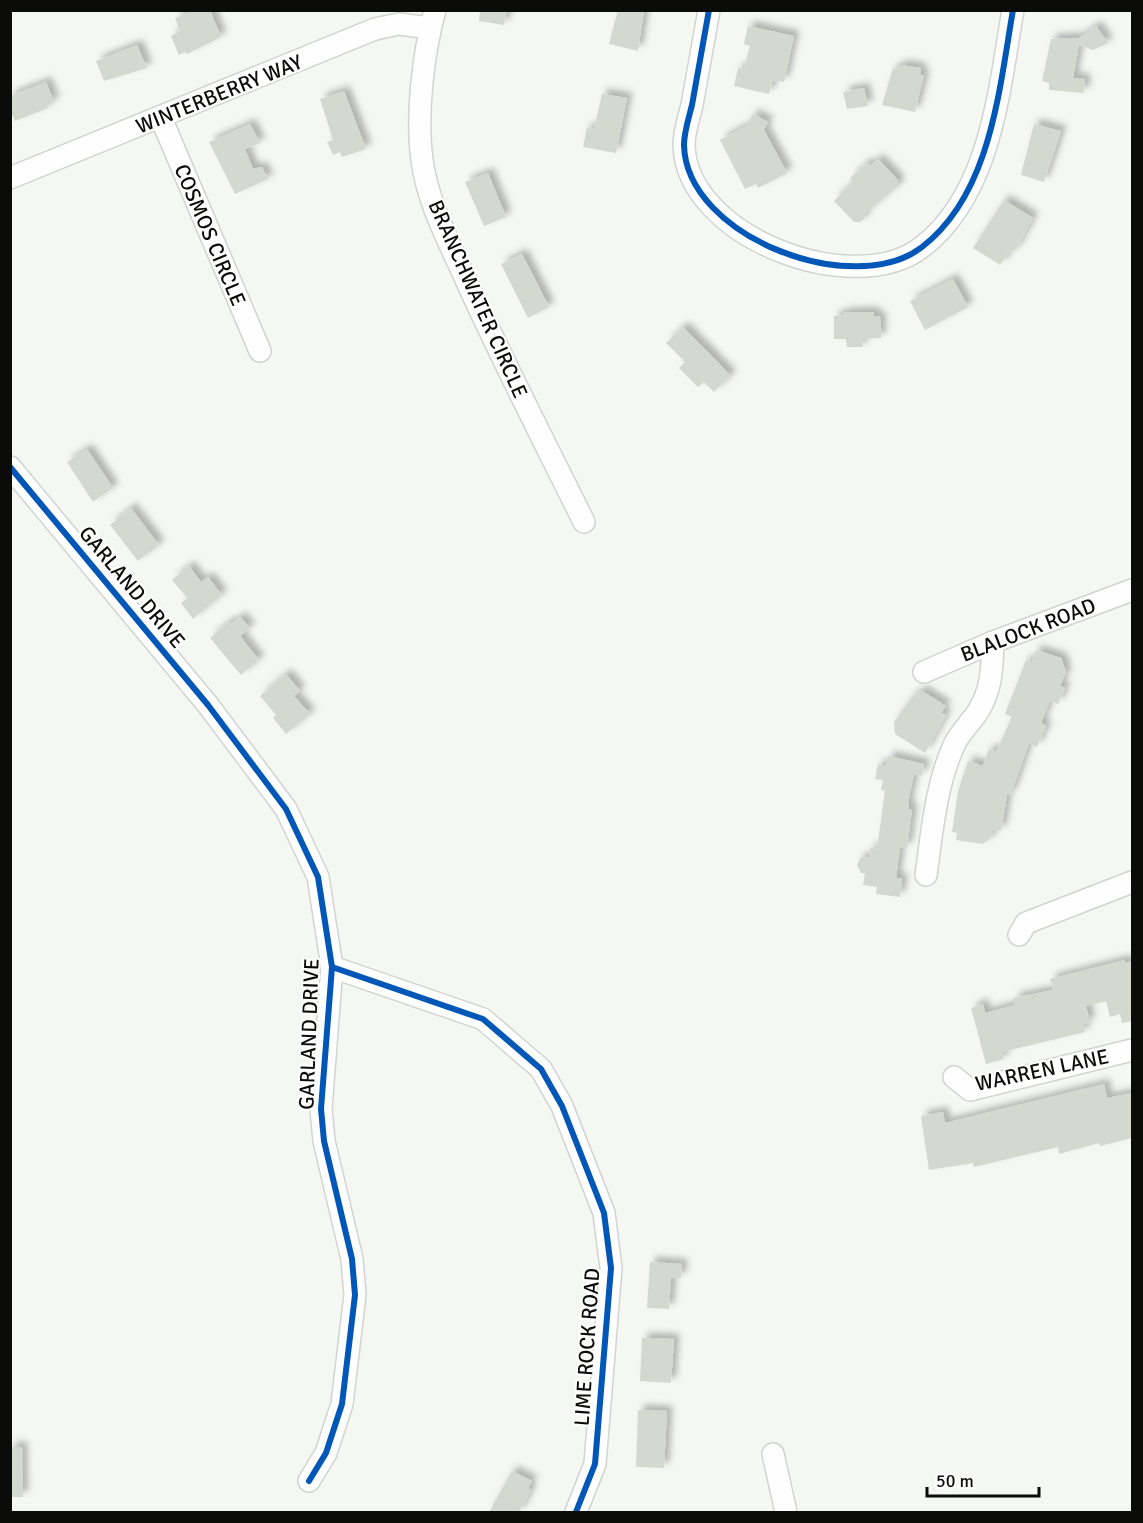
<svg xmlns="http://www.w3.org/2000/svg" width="1143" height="1523" viewBox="0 0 1143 1523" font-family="Signika,sans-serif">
  <defs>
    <filter id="shadow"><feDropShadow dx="5.5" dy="-5.5" stdDeviation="3" flood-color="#0004"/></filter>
  </defs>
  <rect width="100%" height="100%" fill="#f4f7f2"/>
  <g fill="#d4d9d0" filter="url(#shadow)">
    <path d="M195,10H210L221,37L187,54L185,52L179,55L171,36L180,31L175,18Z"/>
    <path d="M480,10H507L504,25L479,21Z"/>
    <path d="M618,10H644L638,51L609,44Z"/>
    <path d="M748,26L794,36L784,82L773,80L769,94L734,86L738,68L744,69L750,46L744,44Z"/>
    <path d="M1096,26L1108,43L1093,50L1079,45L1073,78L1085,79L1084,93L1049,90V83L1042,81L1051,39L1079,38Z"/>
    <path d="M137,45L147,68L104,81L96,61Z"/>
    <path d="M900,65L921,68L920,75H924L915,112L882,105L893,68L899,69Z"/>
    <path d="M46,82L54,102L47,105L48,108L15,121L10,110V96Z"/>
    <path d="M864,88L868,106L847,109L843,92Z"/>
    <path d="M344,91L366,149L342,157L340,152L333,155L327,142L333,140L320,99Z"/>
    <path d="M602,94L627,98L616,153L583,147L587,127L594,129Z"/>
    <path d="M753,114L768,122L764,130L787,173L758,188L756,184L745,189L720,140L747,126Z"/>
    <path d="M250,124L260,143L245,149L253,169L262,167L268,179L235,194L209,142Z"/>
    <path d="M1034,124L1061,131L1044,182L1021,175Z"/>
    <path d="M878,159L898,180V186L864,214V219L860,222H854L834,201L853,182L850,178L867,163L870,166Z"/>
    <path d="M488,173L506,217L484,226L465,182Z"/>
    <path d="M1004,200L1033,218L1016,249L1008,254L1000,265L973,248Z"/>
    <path d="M522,254L549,307L528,318L501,264Z"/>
    <path d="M953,279L968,307L925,330L910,301Z"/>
    <path d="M874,312V317L880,316L881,338L862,339L863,347H847L846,339H834V316L843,315V313Z"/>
    <path d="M683,327L731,376L714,392L704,382L698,387L679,368L685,362L666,343Z"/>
    <path d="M87,449L113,488L93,502L67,462Z"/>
    <path d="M131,508L159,545L138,561L110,525Z"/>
    <path d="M189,566L201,582L208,577L222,595L193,619L181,603L187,598L172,580Z"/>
    <path d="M240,617L250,628L240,636L259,660L241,675L210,638L229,622L231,624Z"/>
    <path d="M1036,650L1061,658L1066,672L1060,686L1065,688L1058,704L1050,701L1041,723L1046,726L1037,747L1029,743L1011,794L1007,795L1001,831L993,830L991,838L983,844L956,840L957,833L952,832L958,791L968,761L983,766L989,749L996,752L1012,717L1005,714L1026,660L1032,662Z"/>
    <path d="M286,674L300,691L294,696L310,714L286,734L273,718L276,715L260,696Z"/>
    <path d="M922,691L946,706L941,713L946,715L925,753L895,734L894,722L912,697Z"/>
    <path d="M888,756L924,764L922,776L914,774L908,803L909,809L912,810L907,848L900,847L896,878L902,879L900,897L876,894L877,887L863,885L865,873H861L857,865L861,857L869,858L870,848L877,849L885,791L881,790L883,780L875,779L878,764L886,766Z"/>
    <path d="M1125,960V963L1132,961V1021L1122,1023L1120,1014L1110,1017L1106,1001L1086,1006L1090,1022L1083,1024L1085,1032L1002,1052L1004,1059L986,1064L971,1008L983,1004L985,1013L1015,1005L1013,998L1053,990L1050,979Z"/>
    <path d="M1104,1084L1107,1098L1132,1093V1138L1100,1146L1099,1143L1059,1154L1058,1147L974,1167L973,1163L929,1170L921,1116L943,1112L945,1123Z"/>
    <path d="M650,1262L682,1264L681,1278H671L669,1309L647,1308Z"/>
    <path d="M642,1338L674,1339L671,1383L640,1381Z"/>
    <path d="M638,1410L667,1411L664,1468L636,1467Z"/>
    <path d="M10,1447H22L23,1497H10Z"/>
    <path d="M512,1471L532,1481L528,1489L531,1490L519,1512H489Z"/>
  </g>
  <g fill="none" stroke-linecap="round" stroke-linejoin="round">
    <g stroke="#d2d4d1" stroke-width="24">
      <g id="minor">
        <path d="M435,10C423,54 416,115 422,160C427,199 446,236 462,271C500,356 543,439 584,522"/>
        <path d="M709,10C703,42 698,73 692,105C689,117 684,132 684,145C686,237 854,300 922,247C991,194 999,90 1013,10"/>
        <path d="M161,118L260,351"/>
        <path d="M10,178L375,29L399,24L430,28"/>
        <path d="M10,467L208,705L286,809L318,877L332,967L321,1109L324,1141L352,1259L355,1295L342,1404L326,1453L309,1481"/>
        <path d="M924,672L993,642L1132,590"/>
        <path d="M926,875C932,832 936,783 955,743C960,733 970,723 977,713C992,690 992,669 993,642"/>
        <path d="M1019,935L1026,923L1132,882"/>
        <path d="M332,967L483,1019L541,1069L562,1106L604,1213L611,1268L595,1464L576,1512"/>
        <path d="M954,1077L970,1090L1132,1050"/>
        <path d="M773,1454L786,1512"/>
      </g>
    </g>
    <use href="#minor" stroke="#fdfefd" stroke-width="21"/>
    <g stroke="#fff" stroke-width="10">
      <g id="cycleway">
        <path d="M709,10C703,42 698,73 692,105C689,117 684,132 684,145C686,237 854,300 922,247C991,194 999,90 1013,10"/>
        <path d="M10,467L208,705L286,809L318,877L332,967L321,1109L324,1141L352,1259L355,1295L342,1404L326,1453L309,1481"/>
        <path d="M332,967L483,1019L541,1069L562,1106L604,1213L611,1268L595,1464L576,1512"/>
      </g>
    </g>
    <use href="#cycleway" stroke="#0057b8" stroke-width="6"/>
  </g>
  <g text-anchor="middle" stroke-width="4.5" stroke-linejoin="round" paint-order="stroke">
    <g font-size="21" fill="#0b0c0a" stroke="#fff">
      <text transform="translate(219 94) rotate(-22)" y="7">WINTERBERRY WAY</text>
      <text transform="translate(210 235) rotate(67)" y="7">COSMOS CIRCLE</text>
      <text transform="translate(478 299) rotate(66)" y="7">BRANCHWATER CIRCLE</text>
      <text transform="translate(132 587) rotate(50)" y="7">GARLAND DRIVE</text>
      <text transform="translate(1028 630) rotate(-21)" y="7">BLALOCK ROAD</text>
      <text transform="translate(309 1034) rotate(-88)" y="7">GARLAND DRIVE</text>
      <text transform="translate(1042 1070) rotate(-12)" y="7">WARREN LANE</text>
      <text transform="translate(587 1347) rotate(-86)" y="7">LIME ROCK ROAD</text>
    </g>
  </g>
  <rect width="1143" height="1523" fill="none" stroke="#0b0c0a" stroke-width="24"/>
  <path d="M927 1487v9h112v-9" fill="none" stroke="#0b0c0a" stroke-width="3"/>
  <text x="936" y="1487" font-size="18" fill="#0b0c0a" stroke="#ffffff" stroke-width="4.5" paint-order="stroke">50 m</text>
</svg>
